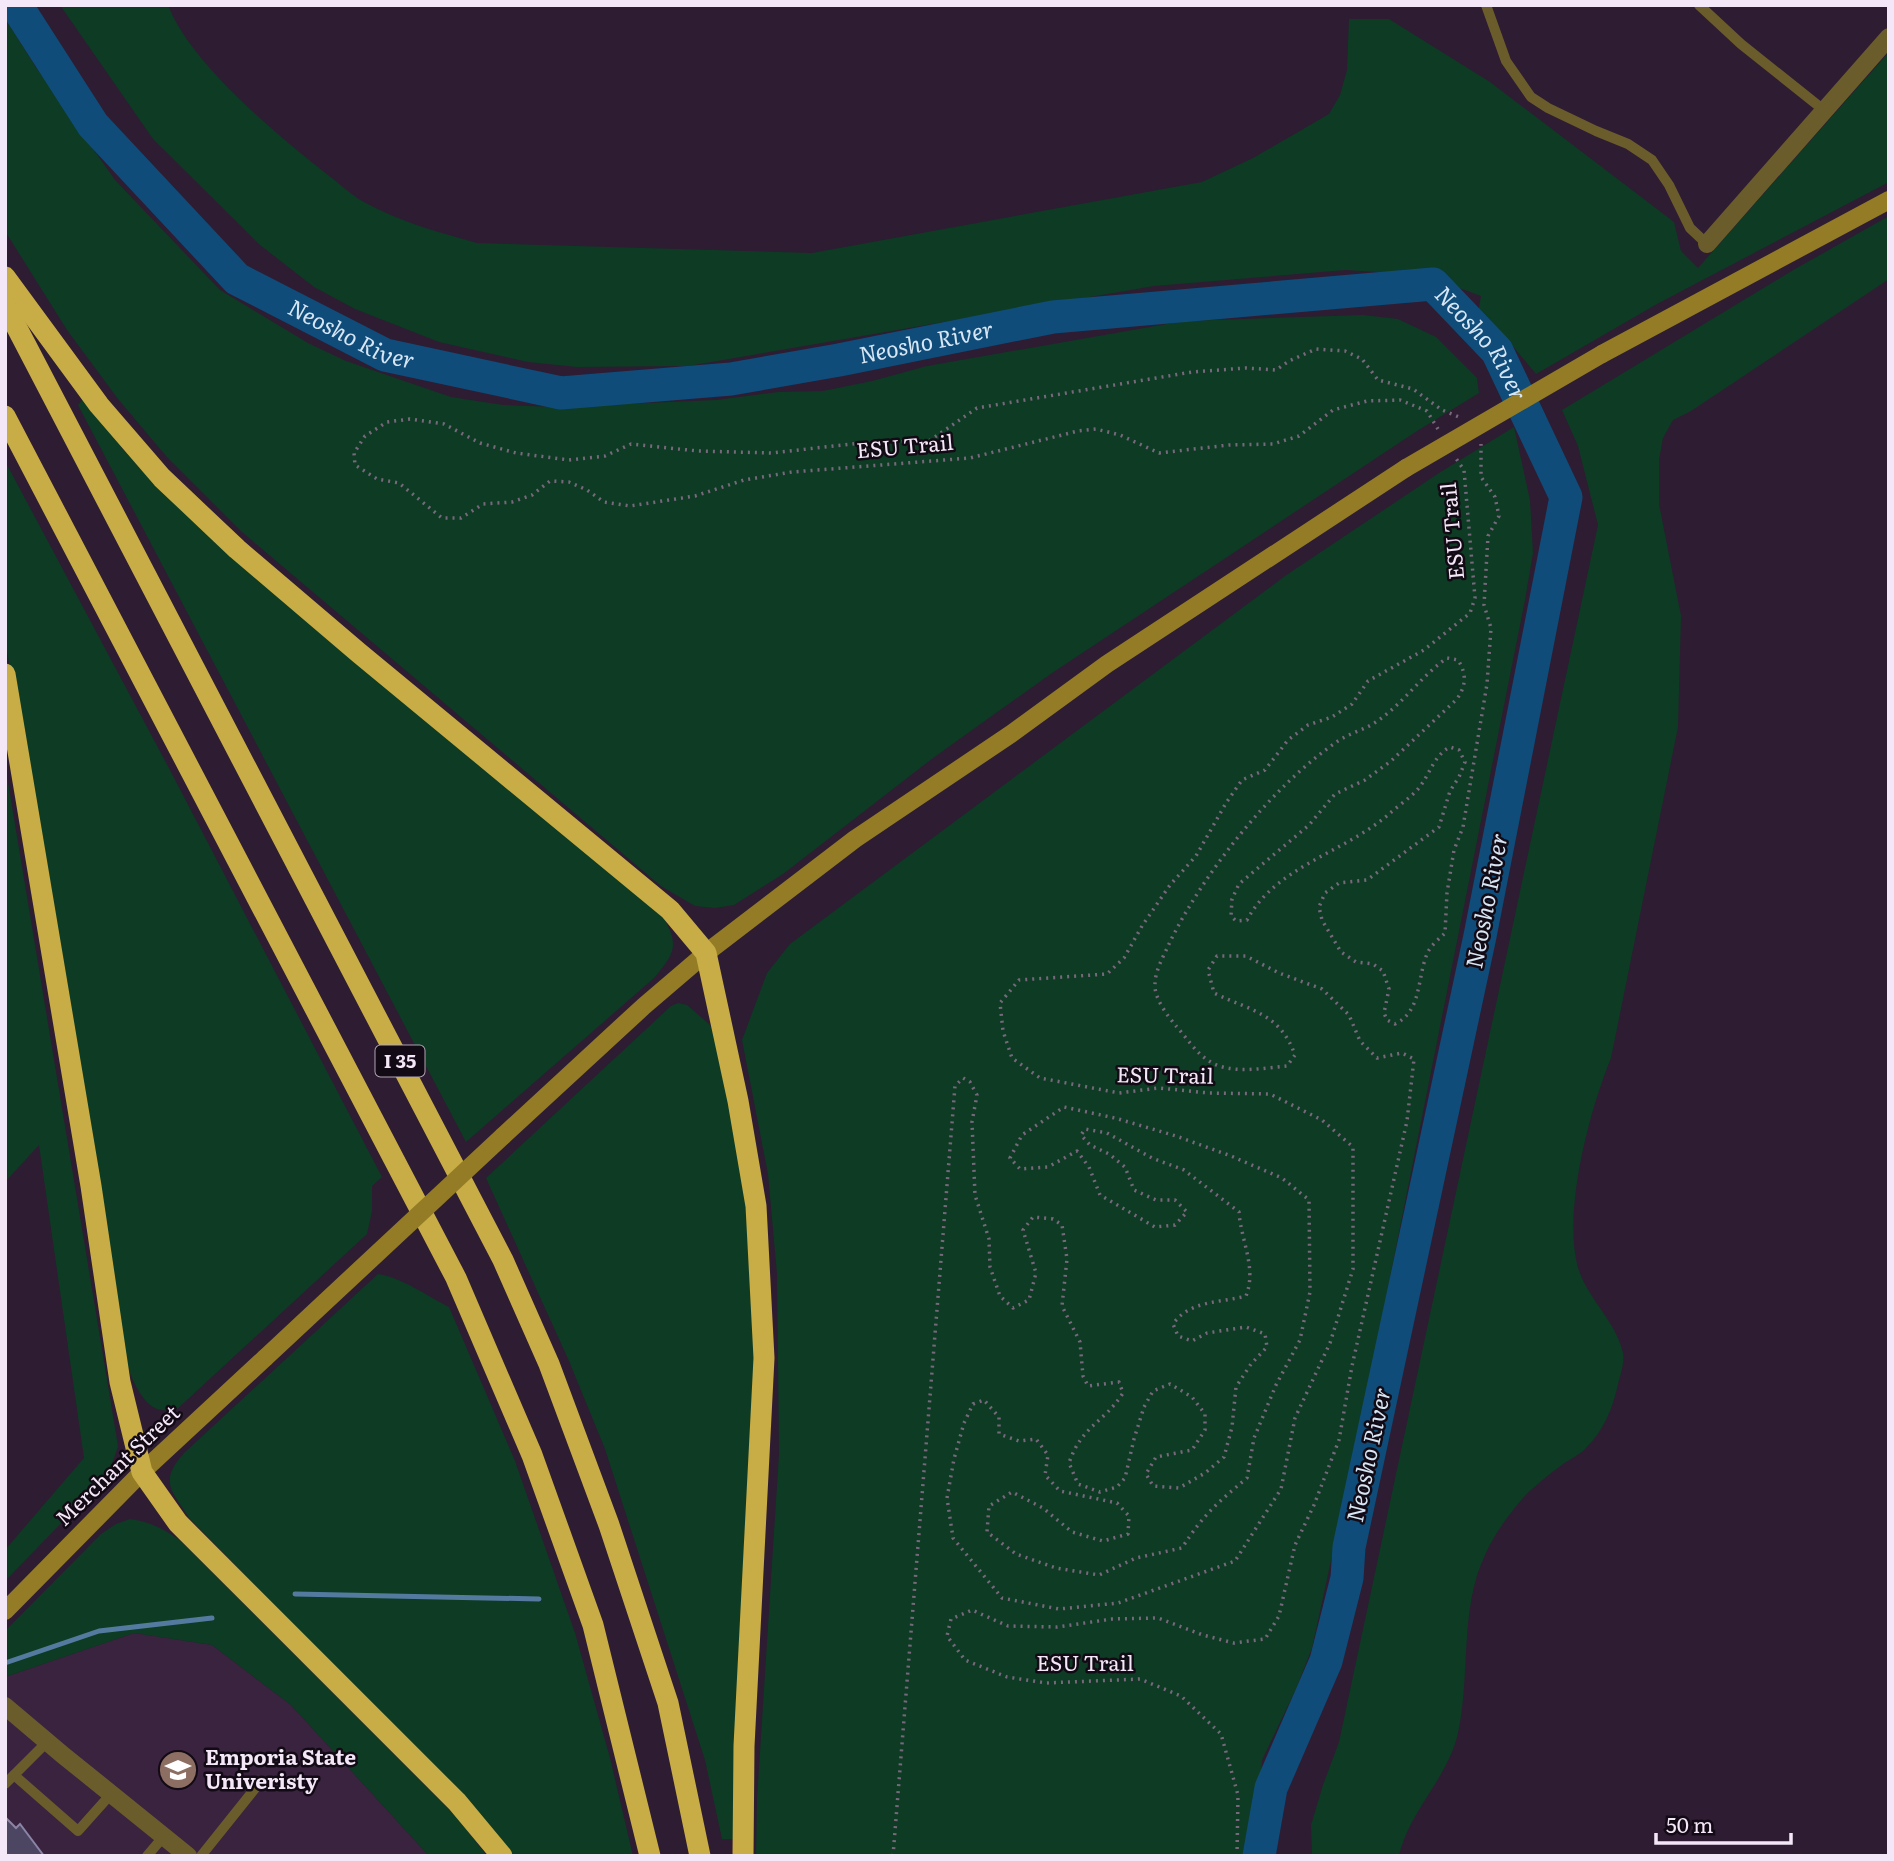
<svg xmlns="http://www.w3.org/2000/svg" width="1894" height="1861" viewBox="0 0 1894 1861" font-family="Literata,serif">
  <rect width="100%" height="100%" fill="#2e1c32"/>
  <path fill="#3a233f" d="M134,1633L212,1645L291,1705L429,1856H5V1677Z"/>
  <g fill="#0e3b24">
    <path d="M60,5H168C190,63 279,137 328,175C339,183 350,194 362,201C398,221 437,232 477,243L812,253L1202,182L1253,158L1329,114L1340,95L1347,70L1349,19H1389L1490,82L1674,222L1681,251L1698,268L1889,52V182L1657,304L1536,374L1511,344L1478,312L1481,296L1443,282L1392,273L1346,270L1154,286L688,366L577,367L528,362L439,342L355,309L314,287L260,245L153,139Z"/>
    <path d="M5,18L35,66L115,180L220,290L308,343L346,361L451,397L503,405L555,407L716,400L778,392L823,391L872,381L927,366L1184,321L1363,315L1398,319L1436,337L1477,378L1479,393L1417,431L1052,673L933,758L783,874L734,905L715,908L695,906L661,886L242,532L166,456L118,399L67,330L5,231Z"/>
    <path d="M1889,216V279L1691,411L1673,420L1663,438L1659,460V504L1681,616L1678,727L1611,1058C1589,1112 1564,1207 1577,1264C1585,1297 1616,1320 1623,1353C1625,1362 1620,1376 1618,1384C1613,1408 1603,1432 1585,1449C1579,1455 1570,1459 1563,1464C1550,1474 1534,1486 1523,1498C1509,1514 1493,1536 1485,1555C1459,1610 1471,1675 1458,1733C1448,1778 1409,1811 1399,1856H1312L1311,1825L1323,1785L1339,1742L1598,525L1578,446L1562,410L1795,269Z"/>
    <path d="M84,398L122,448L159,489L661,913C679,944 677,951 654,978L466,1142L78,405Z"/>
    <path d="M1514,427L1530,500L1533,553L1525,600L1363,1413L1312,1648L1296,1689L1262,1760L1260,1793L1247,1856H756L757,1799L779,1454L777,1274L768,1174L742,1040L767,973L790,944L1285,576L1439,473Z"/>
    <path d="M5,461L171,772L382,1177L372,1186V1211L367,1234L175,1411C169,1411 162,1410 157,1409C138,1401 128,1369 123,1350L5,639Z"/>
    <path d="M5,764L118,1446L112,1464L103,1480L5,1581V1550L84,1458L39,1145L5,1182Z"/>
    <path d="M678,1003L687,1005L710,1025L728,1078L747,1205L755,1337L733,1839H722L705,1760L605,1449L569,1361L486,1178L671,1006Z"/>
    <path d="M378,1274C405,1279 425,1295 449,1307L515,1461L575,1633L610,1758L633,1856H513L474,1809L190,1519C172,1491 158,1482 184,1453Z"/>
    <path d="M130,1519C151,1522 164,1529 181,1541L456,1816L487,1856H429L291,1705L212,1645L134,1633L5,1677V1631L101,1534L116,1524Z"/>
  </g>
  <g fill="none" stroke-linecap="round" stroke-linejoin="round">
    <g stroke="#547a9f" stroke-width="5">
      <path d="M295,1594L539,1599"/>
      <path d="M5,1663L99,1631L212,1618"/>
    </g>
    <path stroke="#0f4c79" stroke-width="33" id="s1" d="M16,5L93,125L237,279L385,355L561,393L731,379L839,360L1053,317L1433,284L1497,351L1566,497L1480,936L1349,1547L1347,1578L1326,1661L1271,1788L1259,1856"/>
  </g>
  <path fill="#4d4663" stroke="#8b84a4" stroke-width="2" d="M5,1817L16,1828L20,1824L44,1856H5Z"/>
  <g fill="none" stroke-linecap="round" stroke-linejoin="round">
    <g stroke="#78687c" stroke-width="3.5" stroke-dasharray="2 5" stroke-linecap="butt">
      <path d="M1438,429L1427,411L1400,400L1367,401L1333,410L1299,436L1273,444L1229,445L1159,453L1120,435L1096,429L1078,431L970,458L792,472L744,480L695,496L630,506L604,502L587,490L569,482L550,481L532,495L512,502L483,504L461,518H442L399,483L377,479L355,465L354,453L365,436L387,422L410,419L444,424L480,443L516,453L569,460L605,456L631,444L698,451L771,453L861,443L929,441L977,408L1192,372L1246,368L1276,370L1289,361L1316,349L1345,351L1362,359L1378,380L1413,389L1442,410L1459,417"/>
      <path d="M893,1856L955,1086L963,1078L970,1082L977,1095L972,1122L975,1195L989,1239L990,1267L1000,1296L1013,1308L1029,1300L1036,1273L1023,1230L1033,1217L1053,1219L1062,1225L1067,1259L1062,1306L1080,1342L1083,1376L1088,1386L1119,1382L1123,1393C1103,1424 1082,1425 1069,1463L1078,1484L1100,1492L1117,1487L1125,1478L1134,1439L1144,1407L1153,1391L1170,1384L1192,1397L1205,1414V1430L1192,1450L1156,1457L1146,1474L1153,1486L1179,1488L1205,1473L1224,1457L1232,1427L1236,1387L1251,1364L1267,1347L1265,1334L1246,1327L1207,1333L1192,1341L1178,1336L1173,1324C1190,1300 1220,1303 1246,1296C1257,1268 1241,1241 1239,1212L1184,1170L1152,1158L1107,1133L1085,1129L1081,1135L1090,1145L1109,1154L1125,1167L1134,1190L1156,1200H1175L1187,1212L1175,1225L1155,1227L1100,1195L1089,1167L1077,1151L1048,1167L1020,1169L1010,1158L1022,1135L1064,1107L1115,1118L1176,1136L1231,1156L1282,1178L1309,1200L1310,1292L1300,1340L1276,1385L1254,1438L1247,1478C1217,1503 1203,1515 1182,1548L1136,1558L1099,1575L1056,1568L1016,1554L987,1532L989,1506L1012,1492L1043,1508L1072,1532L1103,1541L1128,1534L1129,1516L1117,1503L1060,1491L1045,1475L1048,1455L1036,1439L1019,1441L999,1434V1417L984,1400L973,1404L964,1423L954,1459L947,1498L953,1538L1002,1598L1059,1609L1118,1603L1235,1561L1281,1489L1295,1418L1330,1343L1353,1269V1147L1322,1120L1270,1094L1209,1093L1159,1088L1119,1093L1040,1078L1012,1058L1003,1031L1000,1003L1019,980L1107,974L1124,958L1142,926L1170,885L1196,856L1226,803L1242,780L1265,770L1288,740L1308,725L1332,717L1352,704L1368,681L1424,650L1470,613L1475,598L1464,470L1455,457"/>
      <path d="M1237,1856L1238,1795L1221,1734L1181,1696L1140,1679L1046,1683L1007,1677L965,1660L947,1636L951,1619L972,1610L1008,1626L1057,1627L1112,1619L1158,1618L1203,1635L1234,1643L1265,1639L1279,1616L1295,1545L1314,1505L1339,1440L1352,1366L1407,1121L1414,1059L1402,1053L1377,1058L1360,1041L1349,1015L1322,989L1279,973L1246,956H1217L1208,970L1214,993C1251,1011 1280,1013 1295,1055L1287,1066C1262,1068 1231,1075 1209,1061C1196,1053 1186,1037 1176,1026C1167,1015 1154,998 1155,984C1155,971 1164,955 1169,944C1203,873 1273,785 1338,741C1350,733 1364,730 1376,722C1403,704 1421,676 1447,658L1458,660C1467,674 1466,686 1457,699L1391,761L1365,780L1335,794L1309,825L1239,884L1232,899L1231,916L1236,921L1247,920C1276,866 1344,853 1389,814C1398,806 1410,798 1418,789C1430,775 1433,756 1450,747L1459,750L1465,762L1459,777L1450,791L1439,827L1367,880L1339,883L1325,893L1319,907L1322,920L1341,952L1356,962L1373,964L1383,971L1389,989L1384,1013L1387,1020L1395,1024C1422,1011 1417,978 1427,954C1430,946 1439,939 1445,933L1447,893L1454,850L1463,827L1487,684L1491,628L1484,605L1488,536L1499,516L1495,497L1481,477V444"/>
    </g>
    <g stroke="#6b5d2b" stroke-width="10">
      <path d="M1486,5L1506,61L1531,97L1548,108L1596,131L1628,144L1652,160L1669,185L1690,228L1707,244"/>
      <path d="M1699,5L1741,44L1825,111"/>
      <path d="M14,1775L78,1831L111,1794"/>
      <path d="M5,1784L47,1742"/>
      <path d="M147,1856L164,1836"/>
      <path d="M201,1856L261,1781"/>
    </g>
    <g stroke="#6b5d2b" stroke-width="18">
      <path d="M1707,244L1889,37"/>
      <path d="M5,1706L63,1755L188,1856"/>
    </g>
    <g stroke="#937c25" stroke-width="18">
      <path d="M1602,354L1889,200"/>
      <path d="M503,1136L644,1006L706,953L855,839L1011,734L1107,664L1406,468"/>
      <path d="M5,1611L142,1472L265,1358"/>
    </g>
    <g stroke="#c8ac45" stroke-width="21">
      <path d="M5,277L99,405L162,478L237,549L359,653L670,910L706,953L738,1101L756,1206L764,1358L744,1746L743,1856"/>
      <path d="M5,305L503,1260L549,1364L609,1525L668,1703L700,1856"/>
      <path d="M5,416L456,1278L532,1455L593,1625L650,1856"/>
      <path d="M5,674L91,1186L120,1382L142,1472L178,1523L457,1802L502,1856"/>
    </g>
    <g stroke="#937c25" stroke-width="18">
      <path d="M1406,468L1602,354"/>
      <path d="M265,1358L503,1136"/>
    </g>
  </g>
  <defs>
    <g id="university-disc" transform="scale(2.0125)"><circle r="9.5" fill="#8d6e63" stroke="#120a14"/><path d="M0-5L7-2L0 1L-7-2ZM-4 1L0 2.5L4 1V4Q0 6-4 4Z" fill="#fff"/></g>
  </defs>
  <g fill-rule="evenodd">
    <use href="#university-disc" x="178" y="1770"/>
  </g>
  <g text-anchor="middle" stroke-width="5" stroke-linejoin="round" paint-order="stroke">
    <rect fill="#120a14" stroke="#b0a5b3" stroke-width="2" x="375.5" y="1045.5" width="49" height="31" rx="5"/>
    <g font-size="19" font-weight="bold" fill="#f4e7f7">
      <text x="400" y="1068">I 35</text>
    </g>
    <g font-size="21" fill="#f4e7f7" stroke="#120a14">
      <text transform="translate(905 447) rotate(-5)" y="7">ESU Trail</text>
      <text transform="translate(1453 531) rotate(-95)" y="7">ESU Trail</text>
      <text transform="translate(1165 1076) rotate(1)" y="7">ESU Trail</text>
      <text transform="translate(118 1466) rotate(-44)" y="7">Merchant Street</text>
      <text x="1085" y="1671">ESU Trail</text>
    </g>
    <g font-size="21" font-weight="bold" fill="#f4e7f7" stroke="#120a14" text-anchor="start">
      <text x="205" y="1765">Emporia State<tspan x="205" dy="24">Univeristy</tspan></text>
    </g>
    <g font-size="23" font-style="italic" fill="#d7e6f4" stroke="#120a14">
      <text dy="8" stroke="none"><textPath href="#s1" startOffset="481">Neosho River</textPath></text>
      <text dy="8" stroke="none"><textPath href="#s1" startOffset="1069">Neosho River</textPath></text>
      <text dy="8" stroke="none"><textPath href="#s1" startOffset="1657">Neosho River</textPath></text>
      <text transform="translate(1487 901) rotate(-79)" y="8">Neosho River</text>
      <text transform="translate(1369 1455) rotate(-78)" y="8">Neosho River</text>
    </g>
  </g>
  <rect width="1894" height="1861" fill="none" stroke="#f4e7f7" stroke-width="14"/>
  <path d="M1656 1833v10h135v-10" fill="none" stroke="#f4e7f7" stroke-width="3.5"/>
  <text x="1666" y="1833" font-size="21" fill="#f4e7f7" stroke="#120a14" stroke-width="5" paint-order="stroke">50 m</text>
</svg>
